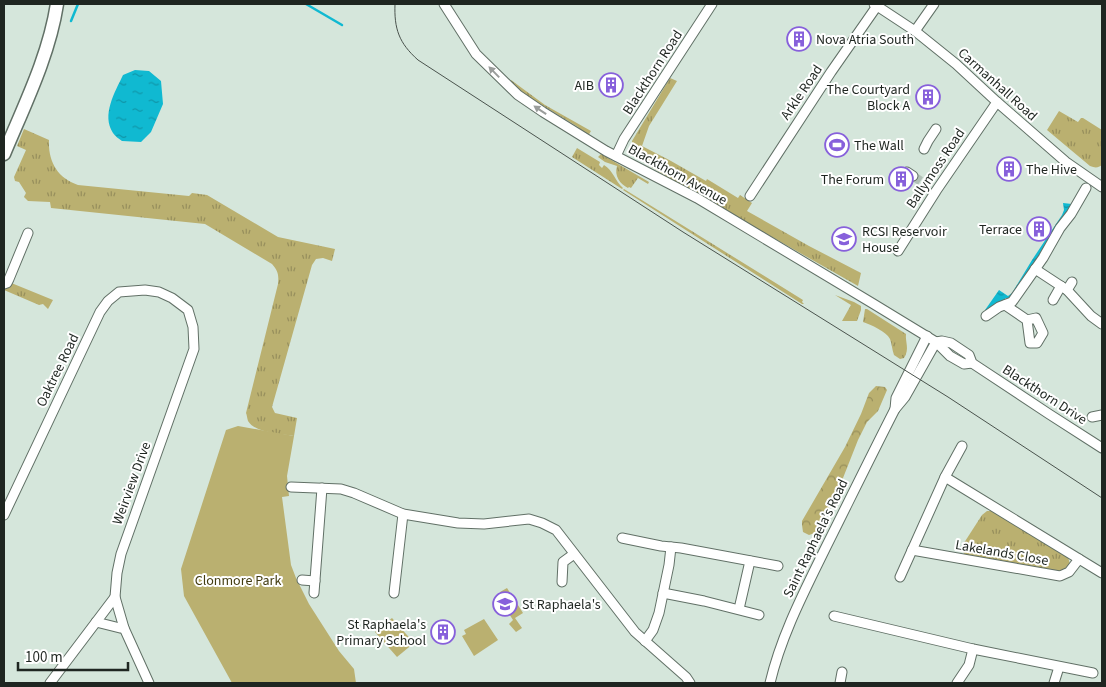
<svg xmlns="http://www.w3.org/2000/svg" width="1106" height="687" viewBox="0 0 1106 687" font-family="'Source Sans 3',sans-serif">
  <defs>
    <pattern id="grass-tufts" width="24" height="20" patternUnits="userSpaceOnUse" patternTransform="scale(1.25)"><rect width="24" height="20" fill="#bab070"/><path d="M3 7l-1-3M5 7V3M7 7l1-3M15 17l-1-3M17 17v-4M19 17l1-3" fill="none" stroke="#978f5c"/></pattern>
    <pattern id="forest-crowns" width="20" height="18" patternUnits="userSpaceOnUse" patternTransform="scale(1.25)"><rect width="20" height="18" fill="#bab070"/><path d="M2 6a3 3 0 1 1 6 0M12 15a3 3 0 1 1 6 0" fill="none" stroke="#978f5c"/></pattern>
    <pattern id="water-ripples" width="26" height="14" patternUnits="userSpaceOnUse" patternTransform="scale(1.25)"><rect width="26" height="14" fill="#10b9d1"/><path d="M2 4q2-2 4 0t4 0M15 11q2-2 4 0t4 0" fill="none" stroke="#0f96a9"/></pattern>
  </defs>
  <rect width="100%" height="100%" fill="#d5e6db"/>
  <g fill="url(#grass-tufts)">
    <path d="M670,78L677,81L649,126L642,146L671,161L706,181L707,179L738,198L740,195L752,203L747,211L809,246L861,273L858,286L677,183L637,158L632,148V141Z"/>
    <path d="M511,80L545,105L591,131L588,136L583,134L578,127L522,93L511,82Z"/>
    <path d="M1059,111L1078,122L1081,118H1083L1102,130V165C1098,168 1095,168 1090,166L1047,130Z"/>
    <path d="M24,129L49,140C48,161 57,178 78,185L189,196L192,193L207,195L278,237L335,249L332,261L323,258L316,259L312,265L272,407L275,413L297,418L294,436C281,434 255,433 248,421C247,418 247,415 246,413L278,284C279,275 278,271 272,264L205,224L51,208L50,202L28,201L24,197L26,193L19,182L15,181L14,177L26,150L17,146Z"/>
    <path d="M577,148L600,162L599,165L602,168L604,165C613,170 615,181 623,188L622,189L572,157Z"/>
    <path d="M601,154L649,182L648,184L638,178L631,188L629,187L628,188C620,184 614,176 617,166L605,162L598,157Z"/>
    <path d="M624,189L803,300L802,302L804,304H802L623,190Z"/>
    <path d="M4,280L53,300L48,309L43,304L39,305L4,290Z"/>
    <path d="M835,295L854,302L861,306V310L857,321H842L851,305Z"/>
    <path d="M865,309H867L906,334C905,342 910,349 904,358L900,359L894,355C892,350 892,344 890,339C886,331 871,325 863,322Z"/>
    <path d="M987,511H994L1063,553L1068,557L1070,564L1063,573L967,556L964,554L962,546L982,515Z"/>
  </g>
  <path fill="url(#forest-crowns)" d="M876,386L885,387L887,390L878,411L867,422L858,440L843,478L819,528L815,533L809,535L803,532L802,525V521L845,447L861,414L869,393Z"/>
  <g fill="#bab070">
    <path d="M238,426L294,436L287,476L289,496L282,497L291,565L296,578L309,604L339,651L354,669L356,683H232L184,596L181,569L226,430Z"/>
    <path d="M507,588L523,613L515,618L522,628L516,632L509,624L513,620L500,600V592Z"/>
    <path d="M392,618L414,643L397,657L375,632Z"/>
    <path d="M484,619L498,640L474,656L462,636L466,634L464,630Z"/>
  </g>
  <g fill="url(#water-ripples)">
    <path d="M135,70L149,71L161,81L163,104L151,132L141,142L122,141C119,139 115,136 113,133C101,115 115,92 123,75Z"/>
    <path d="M1063,203L1072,204L1010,300L1006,298L988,313L985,310L999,290L1008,296L1012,293L1032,260L1062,215L1064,210Z"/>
  </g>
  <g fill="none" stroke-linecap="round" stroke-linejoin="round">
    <g stroke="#10b9d1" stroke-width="2.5">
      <path d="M306,4L342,25"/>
      <path d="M71,21L78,4"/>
    </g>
    <path stroke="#b1c0b6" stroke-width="9" stroke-dasharray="9 4.5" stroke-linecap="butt" d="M913,176L928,186"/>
    <g stroke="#617066" stroke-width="11">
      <g id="minor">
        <path d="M444,4L476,54L518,95L543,112L606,151L697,198L872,303L936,342L950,356L964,364L972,363"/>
        <path d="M874,4L915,31L956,64L997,102L1066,162L1102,187"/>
        <path d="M915,31L934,4"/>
        <path d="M924,149L928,141L936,129"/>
        <path d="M616,156L624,139L712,4"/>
        <path d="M907,172L913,176"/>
        <path d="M750,196L831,72L877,6"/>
        <path d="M898,251L936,191L997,102"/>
        <path d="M1035,269L1067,290L1091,316L1102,324"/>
        <path d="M4,284L7,283L9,279L28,233"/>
        <path d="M1067,290L1072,282"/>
        <path d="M1053,300L1061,286"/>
        <path d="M1005,305L1027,320L1030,343H1037L1043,333L1036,318L1027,320"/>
        <path d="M986,316L999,307L1012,302L1043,258L1060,228L1071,214L1086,188"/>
        <path d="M936,342L942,341L951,343L969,355L972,363L1049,414L1102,448"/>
        <path d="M895,409L896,398L927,336"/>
        <path d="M1092,417L1102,415"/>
        <path d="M945,477L1102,573"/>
        <path d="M291,487L341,489L354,493L403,514L458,523L484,524L529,519L542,523L556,530L635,632L686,677L690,683"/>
        <path d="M4,515L100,312L108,301L119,292L145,290L159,292L172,298L188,310L193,327L194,349L121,554L117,573L115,597L124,628L149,683"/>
        <path d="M622,538L661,546L681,548L778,566"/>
        <path d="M912,550L1060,576L1069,572L1079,559"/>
        <path d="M900,577L945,477L962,446"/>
        <path d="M302,580L315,581"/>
        <path d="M562,582L563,562L574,554"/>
        <path d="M314,593L322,488"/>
        <path d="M394,593L403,514"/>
        <path d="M663,593L704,601L759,615"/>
        <path d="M739,609L750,561"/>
        <path d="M834,616L973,649L1093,673"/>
        <path d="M96,622L120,628H124"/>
        <path d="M645,641L653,630L659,613L669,565L671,547"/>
        <path d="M50,683L115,597"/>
        <path d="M770,683C781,636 804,592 825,549C848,503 871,456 895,409L905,397L936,342"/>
        <path d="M840,683L842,672"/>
        <path d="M957,683L969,665L973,649"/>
        <path d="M1054,683L1059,667"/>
      </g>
    </g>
    <g stroke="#617066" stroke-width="15">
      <path id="highway" d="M4,154C24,106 49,56 57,4"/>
    </g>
    <use href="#minor" stroke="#fff" stroke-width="9"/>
    <use href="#highway" stroke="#fff" stroke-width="12"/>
    <path stroke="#4a534d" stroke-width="1" d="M395,4C394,29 399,43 418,60L683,232L948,397L1102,498"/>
  </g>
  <defs><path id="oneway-solid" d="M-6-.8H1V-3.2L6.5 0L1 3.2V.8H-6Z" transform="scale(1.25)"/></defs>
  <g fill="#9a9d9b">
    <use href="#oneway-solid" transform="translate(494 72) rotate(-134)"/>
    <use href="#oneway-solid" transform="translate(540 110) rotate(-146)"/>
  </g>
  <defs>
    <g id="building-ring" transform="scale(1.25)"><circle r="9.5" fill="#fff" stroke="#8760db" stroke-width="1.5"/><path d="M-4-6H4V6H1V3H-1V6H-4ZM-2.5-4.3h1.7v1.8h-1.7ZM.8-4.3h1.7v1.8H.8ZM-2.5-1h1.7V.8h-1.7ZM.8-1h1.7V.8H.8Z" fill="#8760db"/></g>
    <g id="stadium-ring" transform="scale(1.25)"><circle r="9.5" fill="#fff" stroke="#8760db" stroke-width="1.5"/><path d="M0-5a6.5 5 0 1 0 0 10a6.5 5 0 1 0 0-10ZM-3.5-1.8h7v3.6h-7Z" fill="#8760db"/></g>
    <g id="university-ring" transform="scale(1.25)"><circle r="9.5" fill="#fff" stroke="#8760db" stroke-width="1.5"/><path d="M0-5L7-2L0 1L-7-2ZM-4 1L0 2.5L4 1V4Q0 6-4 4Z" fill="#8760db"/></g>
    <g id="school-ring" transform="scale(1.25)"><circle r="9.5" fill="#fff" stroke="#8760db" stroke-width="1.5"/><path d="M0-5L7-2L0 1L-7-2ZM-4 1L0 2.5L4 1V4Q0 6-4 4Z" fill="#8760db"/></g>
  </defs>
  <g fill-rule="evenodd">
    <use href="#building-ring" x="799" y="39"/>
    <use href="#building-ring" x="611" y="85"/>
    <use href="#building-ring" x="928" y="97"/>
    <use href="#stadium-ring" x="837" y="145"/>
    <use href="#building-ring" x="1009" y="169"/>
    <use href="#building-ring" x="901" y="179"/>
    <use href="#building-ring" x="1039" y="229"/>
    <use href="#university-ring" x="844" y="239"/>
    <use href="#school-ring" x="505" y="604"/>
    <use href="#building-ring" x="443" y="632"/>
  </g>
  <g text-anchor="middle" stroke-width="4" stroke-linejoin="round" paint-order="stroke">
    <g font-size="14" fill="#1f2621" stroke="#fff" text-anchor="start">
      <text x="816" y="44">Nova Atria South</text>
      <text x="594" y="90" text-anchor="end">AIB</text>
      <text x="910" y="94" text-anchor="end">The Courtyard<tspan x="910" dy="16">Block A</tspan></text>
      <text x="854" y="150">The Wall</text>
      <text x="1026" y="174">The Hive</text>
      <text x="884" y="184" text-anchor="end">The Forum</text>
      <text x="1022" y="234" text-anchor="end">Terrace</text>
      <text x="862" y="236">RCSI Reservoir<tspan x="862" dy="16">House</tspan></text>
      <text x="522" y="609">St Raphaela's</text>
      <text x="426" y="629" text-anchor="end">St Raphaela's<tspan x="426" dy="16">Primary School</tspan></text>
    </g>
    <g font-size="14" fill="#1f2621" stroke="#fff">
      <text transform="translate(652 72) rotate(-57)" y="5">Blackthorn Road</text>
      <text transform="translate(998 84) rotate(42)" y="5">Carmanhall Road</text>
      <text transform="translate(801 92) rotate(-56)" y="5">Arkle Road</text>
      <text transform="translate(935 168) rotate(-56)" y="5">Ballymoss Road</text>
      <text transform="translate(678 174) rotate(29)" y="5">Blackthorn Avenue</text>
      <text transform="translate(57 370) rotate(-64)" y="5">Oaktree Road</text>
      <text transform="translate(1045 394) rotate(33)" y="5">Blackthorn Drive</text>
      <text transform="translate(131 483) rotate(-70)" y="5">Weirview Drive</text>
      <text transform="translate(815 538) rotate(-64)" y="5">Saint Raphaela’s Road</text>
      <text transform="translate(1002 552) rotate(10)" y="5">Lakelands Close</text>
    </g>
    <g font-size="14" fill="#433c11" stroke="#fff">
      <text x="238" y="585">Clonmore Park</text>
    </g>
  </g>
  <rect width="1106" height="687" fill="none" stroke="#1f2621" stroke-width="10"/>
  <path d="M18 662v8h110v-8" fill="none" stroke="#1f2621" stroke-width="2.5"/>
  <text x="25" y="662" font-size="15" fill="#1f2621" stroke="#ffffff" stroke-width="4" paint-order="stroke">100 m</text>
</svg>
